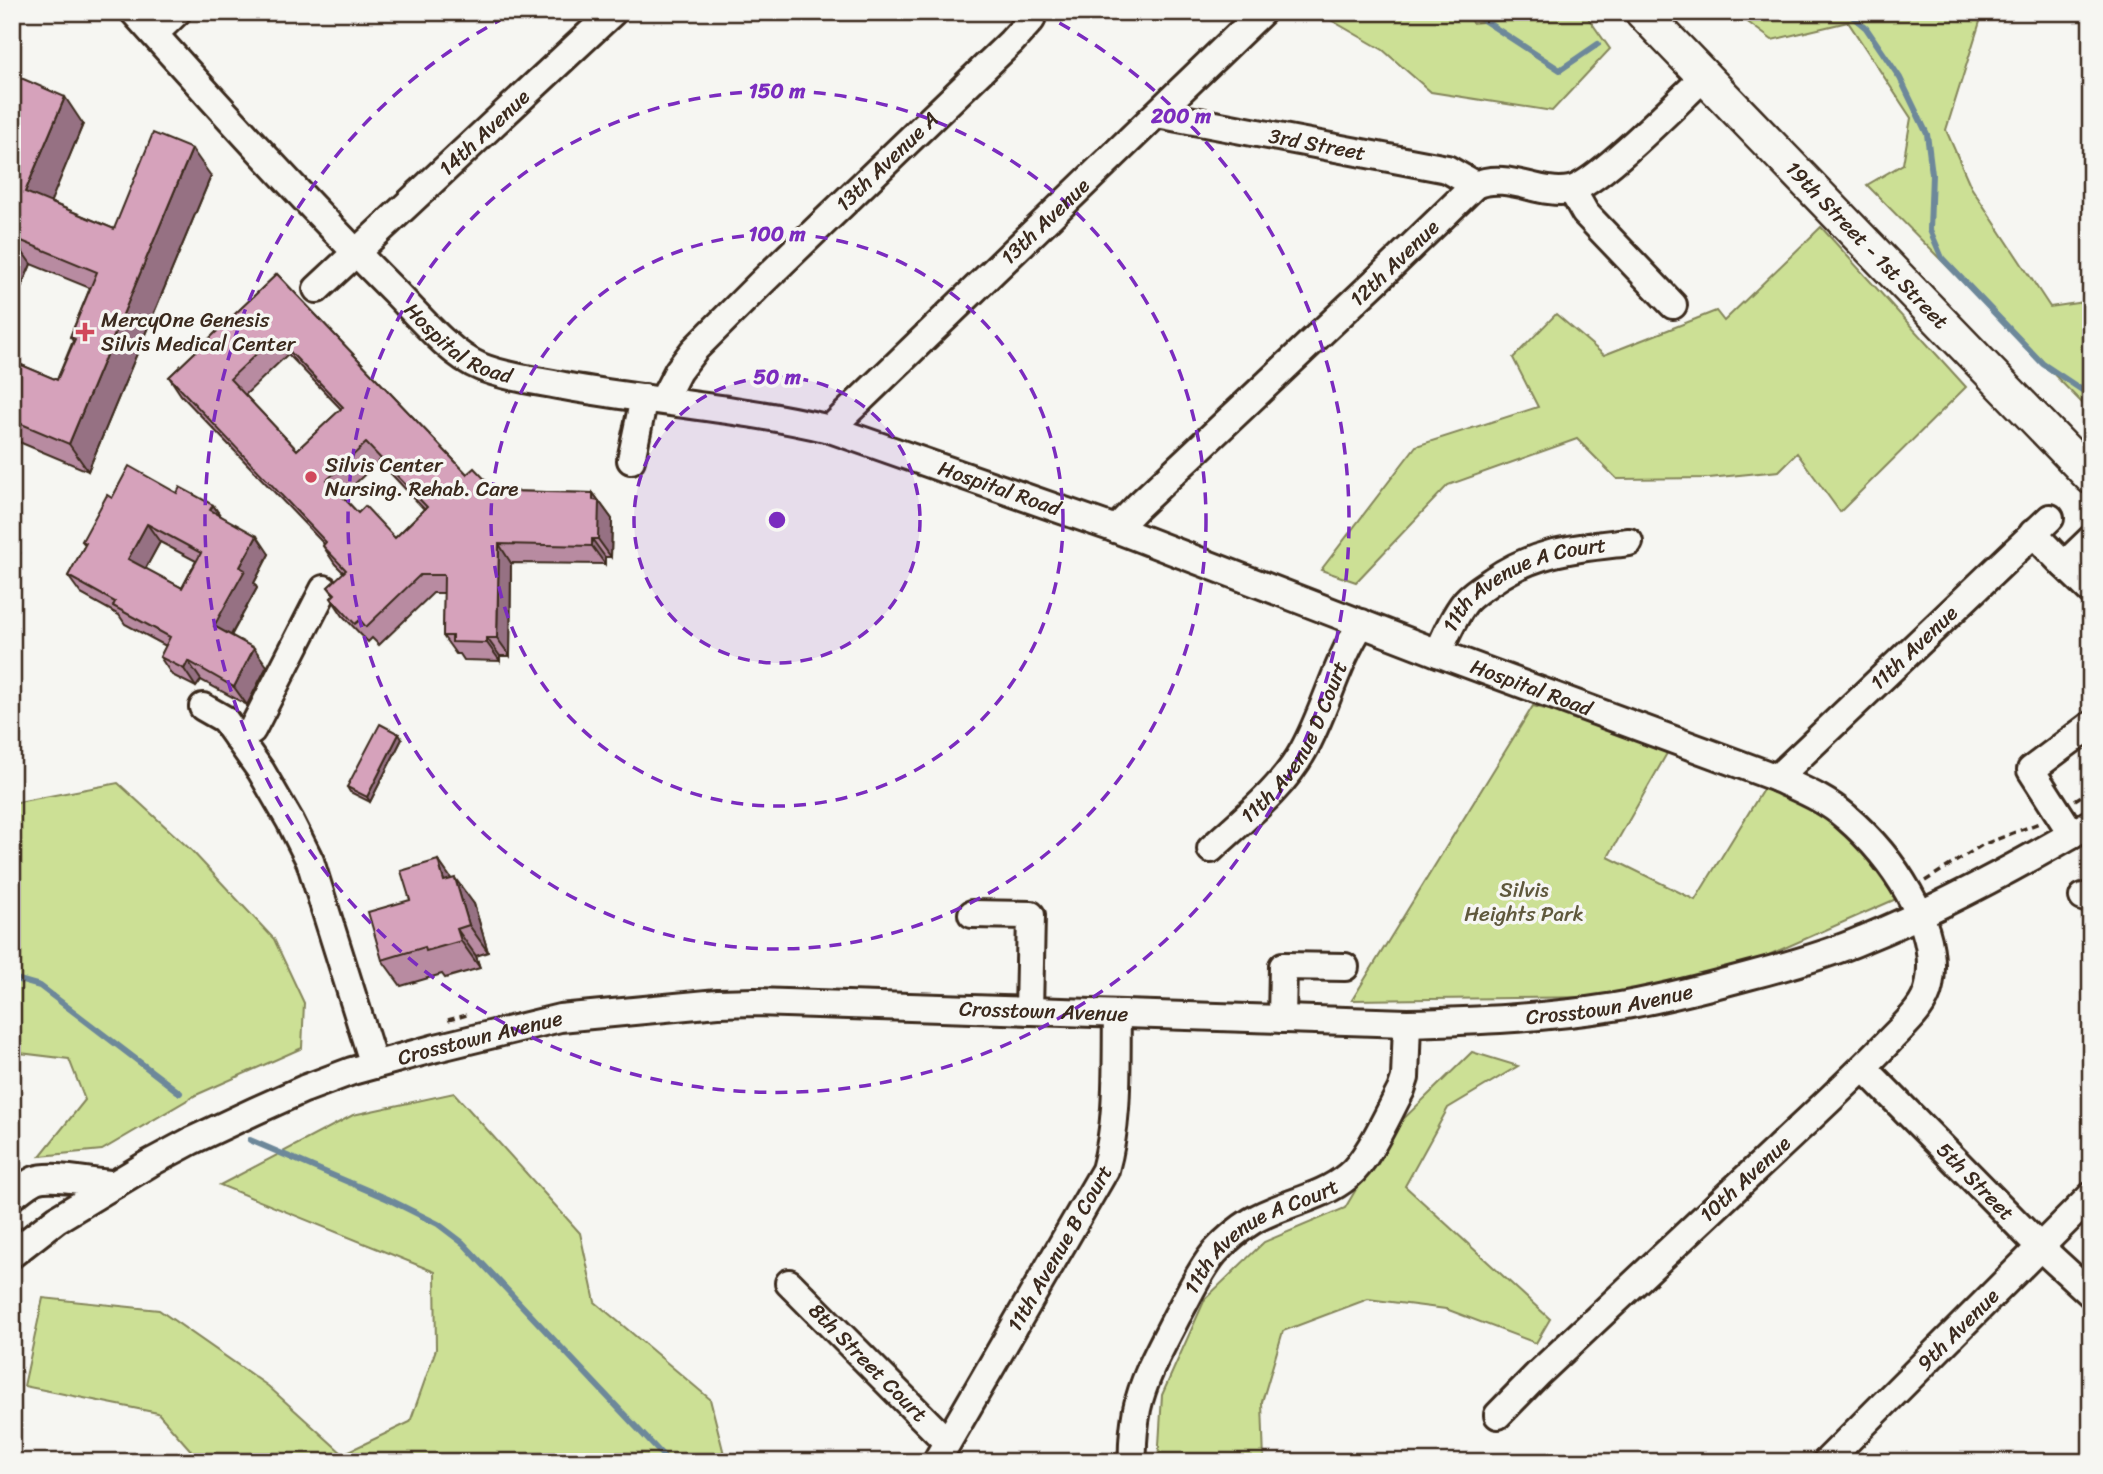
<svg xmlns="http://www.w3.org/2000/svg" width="2103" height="1474" viewBox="0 0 2103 1474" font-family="Sriracha,sans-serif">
  <rect width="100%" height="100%" fill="#f6f6f2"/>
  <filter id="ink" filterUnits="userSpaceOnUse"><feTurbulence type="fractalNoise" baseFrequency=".0143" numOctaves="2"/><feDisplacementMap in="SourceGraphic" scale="14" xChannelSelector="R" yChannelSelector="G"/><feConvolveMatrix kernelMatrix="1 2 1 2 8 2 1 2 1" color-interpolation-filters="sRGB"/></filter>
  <g filter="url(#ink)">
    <g fill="#cce095" stroke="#84855a" stroke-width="2">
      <path d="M1317,12H1468L1472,23L1584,12L1610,49L1552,111L1431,92L1383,50Z"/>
      <path d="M1734,12H1983L1946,130L1971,187L2050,307L2091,301V412L1867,185L1903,164L1911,118L1848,22L1772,40Z"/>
      <path d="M1821,227L1966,387L1840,512L1797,453L1779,471L1709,478L1617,479L1577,439L1448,485L1356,582L1321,570L1416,446L1538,407L1513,358L1556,314L1604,355L1716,311L1724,321Z"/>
      <path d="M1533,706L1674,741L1608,857L1695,900L1764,788L1828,804L1896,899L1675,996L1352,1000Z"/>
      <path d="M118,783L192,851L274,939L304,1003L302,1048L196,1095L102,1150L40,1156L85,1100L69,1059L12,1052V803Z"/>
      <path d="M1472,1052L1518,1066L1448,1108L1405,1186L1550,1319L1536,1343L1446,1309L1368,1299L1283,1331L1262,1402L1264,1462H1158L1162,1395L1205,1299L1264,1242L1345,1208L1390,1132Z"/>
      <path d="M454,1093L580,1233L595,1302L710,1399L726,1462H631L619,1453L605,1462H201L158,1413L24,1386L43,1298L159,1310L268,1386L343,1454L410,1422L436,1349L435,1272L220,1185L353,1115Z"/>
    </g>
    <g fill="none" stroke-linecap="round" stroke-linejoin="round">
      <g stroke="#6d889a" stroke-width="6">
        <path d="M1471,12L1560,70L1598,44"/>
        <path d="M1847,12L1866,28L1900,78L1927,134L1932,174L1930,230L1942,258L2043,364L2091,396"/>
        <path d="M1698,15L1715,12"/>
        <path d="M12,978L40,986L180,1093"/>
        <path d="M250,1140L388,1199L438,1224L463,1243L669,1462"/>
      </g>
      <g stroke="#3b2a1e" stroke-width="32">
        <g id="minor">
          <path id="s1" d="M134,12C219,107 304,201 394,291C418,315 449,354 481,367C505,377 538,381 564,386C652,402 742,408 830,429L1116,529L1438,653L1777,778C1800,789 1826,799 1846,817C1889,854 1942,925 1929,986C1925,1008 1904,1025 1889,1041C1853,1079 1813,1115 1775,1151C1696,1225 1617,1299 1539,1373L1498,1415"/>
          <path d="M154,34L177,12"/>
          <path id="s2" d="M1157,114L1447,169L1475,185"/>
          <path d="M1572,190L1585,213L1673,305"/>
          <path id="s3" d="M317,289L613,12"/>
          <path id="s4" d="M663,400L678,371L694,350L761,283L1011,42L1031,20"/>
          <path id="s5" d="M830,429L1262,12"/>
          <path d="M631,460L644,398"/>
          <path id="s6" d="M1116,529L1138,506L1375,282L1475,185C1508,171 1539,196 1570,190C1597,185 1680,99 1705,76"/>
          <path d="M2033,533L2064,565L2091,539"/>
          <path d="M2064,565L2091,591"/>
          <path id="s7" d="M1438,653C1446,635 1454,616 1466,601C1473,593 1483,587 1492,581C1536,550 1578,548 1629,542"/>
          <path d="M203,707L224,719L261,771L290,821L310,861L374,1065"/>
          <path d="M238,739L252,730L324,589"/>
          <path id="s8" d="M1777,778L2050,518"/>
          <path d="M2072,834L2031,770L2091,725"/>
          <path id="s9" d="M1211,849C1243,819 1282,789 1303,751C1326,710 1336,662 1362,623"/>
          <path d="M2083,897L2091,900"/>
          <path d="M972,914L1031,915L1029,1011"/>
          <path d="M1282,1019L1283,966L1345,967"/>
          <path id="s10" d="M1864,1068L2040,1247L2091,1294"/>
          <path d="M12,1196C19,1191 28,1183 35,1180C54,1173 93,1184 115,1184"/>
          <path id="s11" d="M12,1254L57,1219L150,1163L191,1141L255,1111L304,1089L352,1071L436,1048L560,1018L718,1003L755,1002L1407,1023C1476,1021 1545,1018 1614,1007C1659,1000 1704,988 1748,976C1787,966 1827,955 1864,939C1943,907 2018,866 2091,823"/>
          <path id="s12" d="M789,1283L947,1442"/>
          <path id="s13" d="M936,1462L1105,1170C1119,1120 1116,1066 1117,1014"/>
          <path id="s14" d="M1133,1462C1132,1445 1134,1426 1137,1409C1144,1376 1162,1346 1177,1316C1189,1295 1199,1271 1215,1252C1225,1241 1239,1229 1252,1221C1282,1203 1321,1199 1348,1176C1368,1160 1388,1114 1401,1090L1405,1078L1407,1023"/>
          <path id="s15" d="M1826,1462L2091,1196"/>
        </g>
      </g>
      <g stroke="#3b2a1e" stroke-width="38">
        <g id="major">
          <path id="s16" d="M1642,12L2091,477"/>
        </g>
      </g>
      <g stroke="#3b2a1e" stroke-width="3.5" stroke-dasharray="7 5" stroke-linecap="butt">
        <path d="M12,546L21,550L12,566"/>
        <path d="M2075,800L2091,790"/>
        <path d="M1925,881L1982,845L2039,823"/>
        <path d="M448,1020L467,1015"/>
      </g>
      <use href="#minor" stroke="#f6f6f2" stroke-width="26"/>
      <use href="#major" stroke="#f6f6f2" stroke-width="33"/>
    </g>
    <g fill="#b88ba1" stroke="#3b2a1e" stroke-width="2" fill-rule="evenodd">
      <path d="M12,99L83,124L50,202L114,229L211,176L88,471L12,439V361L57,380L73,341L70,337L90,288L31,264L12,309Z"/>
      <path d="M277,274L467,474L496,491L593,493L612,519L611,557H605V564L511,563L510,656H500V661L464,660L460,654H456L443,636L444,593H433L379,645L372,638L368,642L343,616L331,598L334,595L328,587L344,573L335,564L323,546L324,544L181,395L169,377ZM288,354L341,409L297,450L245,395ZM379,461L424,509L395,538L358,513L342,496Z"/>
      <path d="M177,493L213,505L221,516L269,554L254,583L257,588L231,636L267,666L247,705L201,680L196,687L172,675L160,657L166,646L125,624L119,615L81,594L68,576L85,545L82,541L112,498ZM160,542L196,561L182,588L145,569Z"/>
      <path d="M402,739L370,802L350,792L347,787Z"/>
      <path d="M438,860L451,879L474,904L488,952L476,956L480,968L445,978L442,974L401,986L382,960L410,900Z"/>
    </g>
    <g fill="#967183" stroke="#3b2a1e" stroke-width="2">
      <path d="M65,97L83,124L44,218L25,192Z"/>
      <path d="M192,149L211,176L88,471L69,444Z"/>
      <path d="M12,237L31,264L12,309Z"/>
      <path d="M593,493L612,519L611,557L598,539L593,500Z"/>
      <path d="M213,505L225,523L210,510Z"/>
      <path d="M147,524L160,542L141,577L128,559Z"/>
      <path d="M257,536L269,554L254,583L257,588L226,644L214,626L240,567Z"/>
      <path d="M592,539L605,557V564L592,546Z"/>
      <path d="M499,544L511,563L510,656L497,638Z"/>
      <path d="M487,638L500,656V661L487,643Z"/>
      <path d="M254,648L267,666L247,705L234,687Z"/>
      <path d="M188,661L201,680L196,687L184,669Z"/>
      <path d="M399,734L402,739L370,802L367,797Z"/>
      <path d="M438,860L457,887L444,881Z"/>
      <path d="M455,878L474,904L488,952L469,925Z"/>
      <path d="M457,929L476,956L480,968L461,941Z"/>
    </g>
    <g fill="#d6a2bb" stroke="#3b2a1e" stroke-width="2" fill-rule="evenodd">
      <path d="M21,78L65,97L25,192L114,229L153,133L192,149L69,444L12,420V361L57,380L75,339L70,337L97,272L12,237V99Z"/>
      <path d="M277,274L467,474L474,468L496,491L593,493V500L599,501L598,539H592V546L499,544L497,638H487V643L452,642V636H443L444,575H420L366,627L360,620L355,624L331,598L335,594L328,587L346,570L323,546L326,542L169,377ZM275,336L343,407L297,450L230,379ZM366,443L427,507L395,538L365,506L358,513L327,480Z"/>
      <path d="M129,466L177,493L180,487L213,505L210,510L257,536L240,567L245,570L214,626L254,648L234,687L188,661L184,669L160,657L170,637L113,606L115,602L68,576L86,543L82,541L107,495L112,498ZM147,524L201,553L182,588L128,559Z"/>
      <path d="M380,724L399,734L367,797L347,787Z"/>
      <path d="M438,860L444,881L455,878L469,925L457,929L461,941L426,951L425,947L382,960L368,912L410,900L401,871Z"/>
    </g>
  </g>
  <circle cx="777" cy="520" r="143" fill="#7b2cbf" fill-opacity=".12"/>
  <g fill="none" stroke="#7b2cbf" stroke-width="3.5" stroke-dasharray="12 9">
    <circle cx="777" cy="520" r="143"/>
    <circle cx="777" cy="520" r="286"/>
    <circle cx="777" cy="520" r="429"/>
    <path d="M1041 13A572 572 0 1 1 513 13"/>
  </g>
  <g fill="#d1495b" stroke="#f6f6f2" stroke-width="2.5">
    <path d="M81.5 321.5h7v7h7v7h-7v7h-7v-7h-7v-7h7z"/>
    <circle cx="311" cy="477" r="7"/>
  </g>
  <g text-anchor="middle" stroke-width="7" stroke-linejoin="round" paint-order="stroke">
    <g font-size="21" fill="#3b2a1e" stroke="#f6f6f2">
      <text dy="7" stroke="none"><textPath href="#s3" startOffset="229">14th Avenue</textPath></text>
      <text dy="7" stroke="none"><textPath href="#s2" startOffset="163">3rd Street</textPath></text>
      <text dy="7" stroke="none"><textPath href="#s4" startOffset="329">13th Avenue A</textPath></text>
      <text dy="7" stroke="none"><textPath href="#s5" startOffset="299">13th Avenue</textPath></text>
      <text dy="7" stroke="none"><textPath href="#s16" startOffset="324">19th Street - 1st Street</textPath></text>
      <text dy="7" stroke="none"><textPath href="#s6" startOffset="385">12th Avenue</textPath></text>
      <text dy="7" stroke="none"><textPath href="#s1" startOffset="466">Hospital Road</textPath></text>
      <text dy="7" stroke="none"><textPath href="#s1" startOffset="1032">Hospital Road</textPath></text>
      <text dy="7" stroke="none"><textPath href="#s7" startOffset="119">11th Avenue A Court</textPath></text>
      <text dy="7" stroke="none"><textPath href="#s8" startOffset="189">11th Avenue</textPath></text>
      <text dy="7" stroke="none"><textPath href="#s1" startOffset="1600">Hospital Road</textPath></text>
      <text dy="7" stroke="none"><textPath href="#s9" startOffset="138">11th Avenue D Court</textPath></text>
      <text dy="7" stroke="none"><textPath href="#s11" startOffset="1654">Crosstown Avenue</textPath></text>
      <text dy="7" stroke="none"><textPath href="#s11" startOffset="1087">Crosstown Avenue</textPath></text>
      <text dy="7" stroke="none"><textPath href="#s11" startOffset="520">Crosstown Avenue</textPath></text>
      <text transform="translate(1745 1179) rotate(-43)" y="7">10th Avenue</text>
      <text dy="7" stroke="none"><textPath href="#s10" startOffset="159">5th Street</textPath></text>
      <text dy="7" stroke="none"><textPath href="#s14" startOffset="276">11th Avenue A Court</textPath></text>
      <text dy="7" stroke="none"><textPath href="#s13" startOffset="247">11th Avenue B Court</textPath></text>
      <text dy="7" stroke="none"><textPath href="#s15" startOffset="187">9th Avenue</textPath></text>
      <text dy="7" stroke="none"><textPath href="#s12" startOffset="112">8th Street Court</textPath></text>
    </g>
    <g font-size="21" fill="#3b2a1e" stroke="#f6f6f2" text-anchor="start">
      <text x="101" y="327">MercyOne Genesis<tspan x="101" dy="24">Silvis Medical Center</tspan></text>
      <text x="325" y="472">Silvis Center<tspan x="325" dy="24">Nursing. Rehab. Care</tspan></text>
    </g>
    <g font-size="21" fill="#5f583c" stroke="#f6f6f2">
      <text x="1524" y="897">Silvis<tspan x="1524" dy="24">Heights Park</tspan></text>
    </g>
  </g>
  <circle cx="777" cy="520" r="10" fill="#7b2cbf" stroke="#f6f6f2" stroke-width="3.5"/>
  <g font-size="21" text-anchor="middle" font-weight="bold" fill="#7b2cbf" stroke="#f6f6f2" stroke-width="7" stroke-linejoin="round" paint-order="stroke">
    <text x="777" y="98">150 m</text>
    <text x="1181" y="123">200 m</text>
    <text x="777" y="241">100 m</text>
    <text x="777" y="384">50 m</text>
  </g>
  <rect width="2103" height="1474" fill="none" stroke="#f6f6f2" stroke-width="42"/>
  <rect x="21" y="21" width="2061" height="1432" fill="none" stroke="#3b2a1e" stroke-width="2.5" filter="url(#ink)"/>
</svg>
